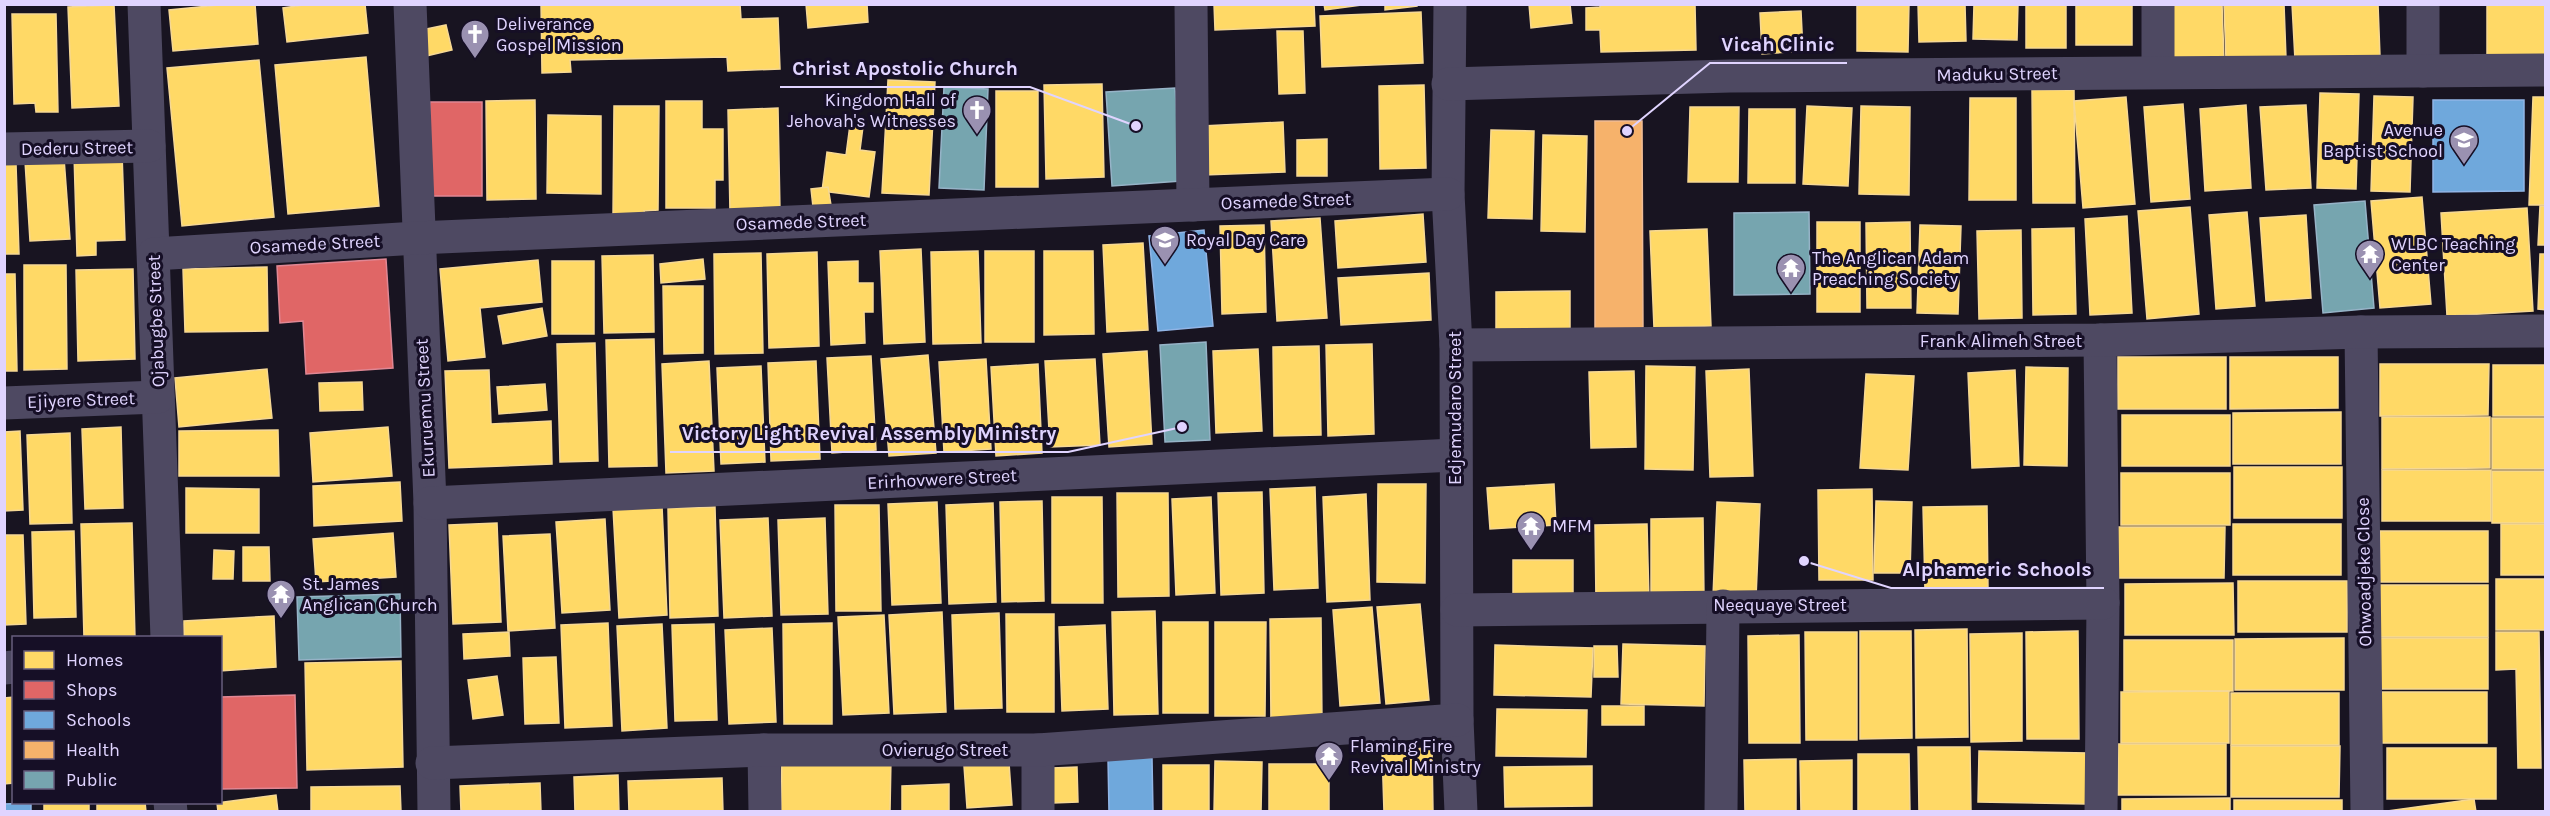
<svg xmlns="http://www.w3.org/2000/svg" width="2550" height="816" viewBox="0 0 2550 816" font-family="Karla,sans-serif">
  <rect width="100%" height="100%" fill="#181421"/>
  <g fill="#ffd966" stroke="#f6d894" stroke-width="1.5">
    <path d="M229,4H255L258,44L173,51L169,10Z"/>
    <path d="M310,4H365L368,33L287,42L283,8Z"/>
    <path d="M541,4H740L741,19L778,18L780,69L728,71L727,57L570,60L571,72L542,73Z"/>
    <path d="M806,4H867L868,22L808,28Z"/>
    <path d="M1214,4H1314L1315,26L1215,30Z"/>
    <path d="M1324,4H1361V5L1325,10Z"/>
    <path d="M1385,4H1417V6L1385,10Z"/>
    <path d="M1529,4H1570L1572,23L1531,28Z"/>
    <path d="M1600,4H1695L1696,50L1601,52L1600,30H1586V8L1600,7Z"/>
    <path d="M1857,4H1909L1908,52L1857,51Z"/>
    <path d="M1918,4H1965L1966,41L1919,42Z"/>
    <path d="M1974,4H2018L2017,40L1973,39Z"/>
    <rect x="2026" y="4" width="40" height="44"/>
    <rect x="2076" y="4" width="56" height="41"/>
    <path d="M2162,4H2222L2224,60L2164,62Z"/>
    <path d="M2224,4H2284L2286,58L2226,60Z"/>
    <path d="M2292,4H2378L2380,56L2295,60Z"/>
    <rect x="2487" y="4" width="59" height="51"/>
    <path d="M114,5L119,106L72,108L68,7Z"/>
    <path d="M1801,11L1803,51L1762,54L1760,13Z"/>
    <path d="M1421,12L1423,63L1322,67L1320,16Z"/>
    <path d="M12,14H56L58,112H36L35,103L14,104Z"/>
    <path d="M446,25L452,50L426,56L421,30Z"/>
    <path d="M1277,31H1303L1305,93L1279,94Z"/>
    <path d="M366,57L379,206L288,214L275,65Z"/>
    <path d="M259,60L274,217L182,226L167,68Z"/>
    <path d="M888,80L935,82L929,195L882,193Z"/>
    <path d="M1102,84L1104,177L1046,179L1044,85Z"/>
    <path d="M1424,85L1426,168L1380,169L1379,86Z"/>
    <path d="M2032,90H2074L2075,203H2033Z"/>
    <rect x="996" y="91" width="42" height="96"/>
    <path d="M2320,93L2359,94L2356,189L2317,188Z"/>
    <path d="M2374,96L2413,97L2410,192L2371,191Z"/>
    <path d="M2126,97L2135,204L2083,208L2074,101Z"/>
    <path d="M2533,97H2546V205H2529Z"/>
    <path d="M1970,98H2016V200H1969Z"/>
    <path d="M535,100L536,199L487,200L486,101Z"/>
    <path d="M666,101H702V129H723V180H715V208H666Z"/>
    <path d="M2183,104L2190,199L2151,202L2144,107Z"/>
    <path d="M2246,105L2251,188L2205,191L2200,109Z"/>
    <path d="M2306,105L2311,188L2266,190L2260,107Z"/>
    <path d="M614,106H659L658,210L644,211L645,215H613Z"/>
    <path d="M1807,106L1852,108L1848,186L1803,184Z"/>
    <path d="M1861,106L1910,107L1909,195L1859,194Z"/>
    <path d="M1690,107H1739L1738,182H1688Z"/>
    <path d="M778,108L780,211L730,212L728,110Z"/>
    <path d="M1749,109H1795V183H1748Z"/>
    <path d="M548,115L601,116V194L547,193Z"/>
    <path d="M851,117L864,119L860,150L875,152L869,197L822,191L827,152L846,155Z"/>
    <path d="M1283,122L1285,172L1204,175L1202,126Z"/>
    <path d="M1491,130L1534,131L1532,219L1488,218Z"/>
    <path d="M1543,135L1587,136L1585,232L1541,231Z"/>
    <path d="M1327,139V176H1297V140Z"/>
    <path d="M122,153L125,240L96,241V255L77,256L74,154Z"/>
    <path d="M64,158L70,239L30,241L25,161Z"/>
    <path d="M4,164H16L19,254H4Z"/>
    <path d="M828,187L831,205L813,207L811,189Z"/>
    <path d="M2422,197L2431,304L2380,308L2371,201Z"/>
    <path d="M2540,206H2546V245H2538Z"/>
    <path d="M2190,207L2199,314L2147,319L2138,211Z"/>
    <path d="M2527,208L2533,311L2447,316L2441,213Z"/>
    <path d="M2247,212L2255,306L2216,309L2209,215Z"/>
    <path d="M1423,214L1426,262L1338,268L1335,221Z"/>
    <path d="M2306,215L2311,298L2266,301L2260,218Z"/>
    <path d="M2127,216L2132,313L2090,315L2085,219Z"/>
    <path d="M1320,218L1327,318L1277,321L1271,221Z"/>
    <rect x="1817" y="222" width="43" height="90"/>
    <path d="M1910,222L1911,308H1867L1866,223Z"/>
    <path d="M1264,225L1266,312L1222,314L1220,226Z"/>
    <path d="M1920,225L1961,226L1958,314L1917,313Z"/>
    <path d="M2074,228L2076,314L2033,315L2032,229Z"/>
    <path d="M1707,229L1711,326L1654,328L1650,231Z"/>
    <path d="M2021,230L2022,318L1979,319L1977,231Z"/>
    <path d="M1143,243L1148,330L1107,332L1103,245Z"/>
    <path d="M921,249L925,342L884,344L880,251Z"/>
    <path d="M978,251L981,343L933,344L931,252Z"/>
    <rect x="985" y="251" width="49" height="91"/>
    <path d="M1044,251H1093L1094,334L1044,335Z"/>
    <path d="M817,252L819,346L769,348L767,254Z"/>
    <path d="M761,253L763,353L715,354L714,254Z"/>
    <path d="M2540,254H2546V310L2538,309Z"/>
    <path d="M653,255L654,332L604,333L602,256Z"/>
    <path d="M703,259L705,279L661,283L660,264Z"/>
    <path d="M538,260L542,302L480,308L485,357L448,361L440,269Z"/>
    <rect x="552" y="261" width="42" height="73"/>
    <path d="M858,261V283H873V312H864L865,343L831,345L828,262Z"/>
    <path d="M24,265H66L67,369L24,370Z"/>
    <path d="M267,267L268,331L185,332L183,269Z"/>
    <path d="M133,269L135,359L78,361L76,270Z"/>
    <path d="M1429,273L1431,320L1341,325L1338,278Z"/>
    <path d="M4,274H15L17,371H4Z"/>
    <path d="M663,286H703V353L664,354Z"/>
    <path d="M1570,291V332H1496V292Z"/>
    <path d="M542,308L547,336L503,344L498,316Z"/>
    <path d="M654,339L657,466L609,467L606,340Z"/>
    <path d="M595,343L598,461L560,462L557,344Z"/>
    <path d="M1372,344L1374,434L1328,436L1326,345Z"/>
    <path d="M1319,346L1321,435L1274,436L1273,347Z"/>
    <path d="M1258,349L1262,431L1216,433L1213,351Z"/>
    <path d="M1147,351L1152,444L1109,447L1103,354Z"/>
    <path d="M928,355L936,453L889,456L881,359Z"/>
    <path d="M871,356L876,450L832,453L827,358Z"/>
    <rect x="2118" y="357" width="108" height="52"/>
    <path d="M2230,357H2338V408L2230,409Z"/>
    <path d="M986,359L991,449L944,452L939,362Z"/>
    <path d="M1095,359L1100,445L1050,447L1045,361Z"/>
    <path d="M709,361L714,471L666,473L662,364Z"/>
    <path d="M816,361L820,459L771,461L768,363Z"/>
    <path d="M1038,364L1042,453L996,456L991,367Z"/>
    <path d="M2380,364H2489L2488,415L2380,416Z"/>
    <rect x="2493" y="365" width="53" height="51"/>
    <path d="M761,366L765,462L721,464L717,368Z"/>
    <path d="M1646,366L1695,367L1693,470L1645,469Z"/>
    <path d="M2026,367L2068,368L2067,466L2024,465Z"/>
    <path d="M267,369L272,418L179,427L175,378Z"/>
    <path d="M1749,369L1753,476L1710,477L1706,371Z"/>
    <path d="M489,370L491,424L551,421L552,464L449,468L445,371Z"/>
    <path d="M2015,370L2019,466L1972,468L1968,373Z"/>
    <path d="M1634,371L1636,447L1591,448L1589,372Z"/>
    <path d="M1866,374L1914,376L1908,470L1860,468Z"/>
    <path d="M362,382L363,410L320,411L319,383Z"/>
    <path d="M545,384L547,410L499,414L497,387Z"/>
    <path d="M2341,412V464H2233V413Z"/>
    <rect x="2122" y="415" width="108" height="51"/>
    <path d="M2382,417H2490V468L2382,469Z"/>
    <rect x="2492" y="418" width="54" height="51"/>
    <path d="M121,427L123,508L85,509L82,429Z"/>
    <path d="M388,427L392,476L313,482L310,433Z"/>
    <path d="M278,430L279,476H179V431Z"/>
    <path d="M20,431L23,510L4,511V432Z"/>
    <path d="M70,433L72,523L30,524L27,435Z"/>
    <rect x="2234" y="467" width="108" height="51"/>
    <rect x="2382" y="470" width="109" height="51"/>
    <rect x="2492" y="471" width="54" height="52"/>
    <rect x="2121" y="473" width="109" height="52"/>
    <path d="M400,482L402,521L314,526L313,486Z"/>
    <path d="M1378,484H1426L1425,583L1377,582Z"/>
    <path d="M1554,484L1556,525L1490,529L1487,488Z"/>
    <path d="M1315,487L1318,588L1274,590L1270,489Z"/>
    <path d="M186,488L259,489V533H186Z"/>
    <path d="M1872,489L1873,580H1819L1818,490Z"/>
    <path d="M1262,492L1264,593L1221,595L1218,493Z"/>
    <path d="M1117,493H1168L1169,596L1118,597Z"/>
    <path d="M1366,494L1370,600L1327,602L1323,497Z"/>
    <path d="M1052,497H1102L1103,603H1052Z"/>
    <path d="M1211,497L1215,593L1176,595L1172,499Z"/>
    <path d="M1042,501L1044,601L1002,602L1000,502Z"/>
    <path d="M1876,501L1912,502L1910,573H1874Z"/>
    <path d="M937,502L941,603L892,605L888,504Z"/>
    <path d="M1717,502L1760,504L1756,598L1713,596Z"/>
    <path d="M993,503L996,602L949,604L946,505Z"/>
    <path d="M835,505H879L881,611H836Z"/>
    <path d="M662,506L667,615L619,618L613,508Z"/>
    <path d="M1987,506L1988,589L1925,590L1923,507Z"/>
    <path d="M715,507L718,616L670,618L668,508Z"/>
    <path d="M768,518L772,616L724,618L720,520Z"/>
    <path d="M825,518L828,614L781,615L778,520Z"/>
    <path d="M1703,518L1704,597L1651,598V519Z"/>
    <path d="M605,519L610,610L562,613L556,522Z"/>
    <path d="M132,523L135,638H84L81,524Z"/>
    <path d="M497,523L501,622L453,624L449,525Z"/>
    <path d="M1647,524L1649,601L1596,602L1595,525Z"/>
    <rect x="2233" y="524" width="108" height="51"/>
    <rect x="2501" y="524" width="45" height="51"/>
    <path d="M2116,527H2225L2224,578H2116Z"/>
    <path d="M74,531L76,617L34,618L32,532Z"/>
    <rect x="2380" y="531" width="108" height="51"/>
    <path d="M393,533L396,577L316,582L313,539Z"/>
    <path d="M550,534L555,628L508,631L503,536Z"/>
    <path d="M4,535H23L26,624L4,625Z"/>
    <path d="M243,547H269L270,581H243Z"/>
    <path d="M214,550L234,551L233,579H213Z"/>
    <path d="M1513,560H1573V603L1513,604Z"/>
    <rect x="2496" y="579" width="50" height="51"/>
    <rect x="2238" y="581" width="109" height="51"/>
    <path d="M2233,583L2234,635H2125V584Z"/>
    <rect x="2380" y="585" width="108" height="52"/>
    <path d="M1420,604L1429,700L1386,704L1377,607Z"/>
    <path d="M1372,607L1380,703L1340,706L1333,610Z"/>
    <path d="M1155,611L1158,714L1114,715L1112,612Z"/>
    <path d="M942,612L946,712L894,714L889,615Z"/>
    <path d="M999,613L1002,708L955,709L952,615Z"/>
    <path d="M1006,614H1054V712H1007Z"/>
    <path d="M884,615L889,713L843,715L838,617Z"/>
    <path d="M274,616L276,667L220,671V638H184V621Z"/>
    <path d="M1321,618L1322,722L1271,723L1270,619Z"/>
    <rect x="1163" y="622" width="45" height="91"/>
    <path d="M1215,622H1266L1265,716H1215Z"/>
    <path d="M608,623L612,726L565,728L561,625Z"/>
    <path d="M832,623V724H784L783,624Z"/>
    <path d="M662,624L667,728L622,731L617,626Z"/>
    <path d="M714,624L717,720L675,721L672,625Z"/>
    <path d="M1105,625L1108,709L1062,711L1059,627Z"/>
    <path d="M772,628L776,722L729,724L725,630Z"/>
    <path d="M1967,629L1968,737L1916,738L1915,630Z"/>
    <path d="M1860,631H1911L1912,738L1860,739Z"/>
    <path d="M2078,631L2079,739H2027L2026,632Z"/>
    <path d="M509,632L510,656L464,659L463,634Z"/>
    <path d="M1805,632H1857V740H1806Z"/>
    <path d="M2496,632H2539L2541,768H2518L2516,669L2496,670Z"/>
    <path d="M2022,633V741L1971,742L1970,634Z"/>
    <path d="M1799,635L1800,743H1749L1748,636Z"/>
    <path d="M2344,638V690H2235V639Z"/>
    <rect x="2379" y="638" width="109" height="51"/>
    <rect x="2124" y="640" width="109" height="51"/>
    <path d="M1623,644L1705,646L1704,706L1621,704Z"/>
    <path d="M1495,645L1593,648L1591,697L1494,695Z"/>
    <path d="M1594,646H1617L1618,677H1594Z"/>
    <path d="M556,657L559,723L525,724L523,658Z"/>
    <path d="M401,661L403,767L307,770L305,663Z"/>
    <path d="M497,676L503,715L473,719L468,680Z"/>
    <path d="M2229,691V743H2121V692Z"/>
    <rect x="2379" y="692" width="108" height="51"/>
    <rect x="2231" y="693" width="108" height="52"/>
    <path d="M14,697V783L4,784V698Z"/>
    <rect x="1602" y="706" width="42" height="19"/>
    <path d="M1497,709L1587,710L1586,757L1496,756Z"/>
    <rect x="2118" y="744" width="108" height="51"/>
    <path d="M2231,746H2340L2339,797H2231Z"/>
    <path d="M1918,747H1970L1971,812H1919Z"/>
    <path d="M1432,748L1433,812H1384L1382,750Z"/>
    <rect x="2387" y="748" width="109" height="51"/>
    <path d="M1979,751L2088,753L2086,804L1978,802Z"/>
    <path d="M1858,754H1909L1910,812H1858Z"/>
    <path d="M782,756L891,758L890,812H781Z"/>
    <path d="M1796,759V812H1745L1744,760Z"/>
    <path d="M1852,760V812H1801L1800,761Z"/>
    <path d="M1215,761L1262,762L1261,812H1214Z"/>
    <path d="M1009,763L1012,805L967,808L964,766Z"/>
    <rect x="1269" y="764" width="60" height="48"/>
    <rect x="1163" y="765" width="46" height="47"/>
    <path d="M1592,766V806L1505,807L1504,767Z"/>
    <path d="M1077,767L1078,802L1053,803L1052,768Z"/>
    <path d="M618,775L619,812H575L574,777Z"/>
    <path d="M722,778L723,812H629L628,781Z"/>
    <path d="M540,783L541,812H461L460,786Z"/>
    <path d="M949,784V811L902,812V786Z"/>
    <path d="M400,786L401,812H311V787Z"/>
    <path d="M276,795L278,812H218L217,803Z"/>
    <path d="M2230,798V812H2122V799Z"/>
    <path d="M2474,799L2476,812H2380Z"/>
    <rect x="2234" y="800" width="108" height="12"/>
    <rect x="44" y="802" width="45" height="10"/>
    <path d="M97,802H145L146,812H97Z"/>
  </g>
  <g fill="#e06666" stroke="#e08794" stroke-width="1.5">
    <path d="M430,102H482V196H431Z"/>
    <path d="M386,259L393,368L306,374L303,321L280,323L277,266Z"/>
    <path d="M295,695L297,788L220,789V697Z"/>
  </g>
  <g fill="#6fa8dc" stroke="#91b5e6" stroke-width="1.5">
    <path d="M2433,100H2524V191L2433,192Z"/>
    <path d="M1204,230L1213,326L1158,331L1149,236Z"/>
    <path d="M1152,758L1153,812H1109L1108,759Z"/>
    <path d="M31,803V812H4V804Z"/>
  </g>
  <path fill="#f6b26b" stroke="#efbc97" stroke-width="1.5" d="M1595,121H1642L1643,332H1595Z"/>
  <g fill="#76a5af" stroke="#96b3c7" stroke-width="1.5">
    <path d="M944,87L988,89L984,190L939,188Z"/>
    <path d="M1175,88L1181,181L1112,186L1106,92Z"/>
    <path d="M2365,201L2374,308L2323,313L2314,205Z"/>
    <path d="M1809,212L1810,294L1734,295V213Z"/>
    <path d="M1206,342L1210,440L1165,442L1160,345Z"/>
    <path d="M400,594L401,657L299,660L297,597Z"/>
  </g>
  <g fill="none" stroke-linecap="round" stroke-linejoin="round">
    <g stroke="#4e4962" stroke-width="33">
      <path d="M144,4L167,638"/>
      <path d="M410,4L430,503L434,812"/>
      <path d="M1191,4L1193,205"/>
      <path d="M1450,4L1448,194L1456,345L1457,720L1461,812"/>
      <path d="M2158,4V72"/>
      <path d="M2423,4V71"/>
      <path d="M1448,84L1730,76L2546,70"/>
      <path d="M4,149L149,146"/>
      <path d="M154,254L417,238L1448,194"/>
      <path d="M2361,332L2367,812"/>
      <path d="M2100,340L2103,603L2101,812"/>
      <path d="M1456,345L2100,340L2361,332L2546,331"/>
      <path d="M4,403L158,397"/>
      <path d="M430,503L1455,455"/>
      <path d="M1457,610L2103,603"/>
      <path d="M4,668L14,667"/>
      <path d="M764,750L765,812"/>
      <path d="M1038,750V812"/>
      <path d="M432,763L764,750H1038L1457,720"/>
      <path d="M170,802L171,812"/>
      <path d="M1721,812L1723,606"/>
    </g>
  </g>
  <defs>
    <g id="church-pin" transform="scale(1.5)"><path d="M0 17L-7.5 6A9.5 9.5 0 1 1 7.5 6Z" fill="#9a91b1" stroke="#160f26"/><path d="M-1.2-6h2.4v3.5h3.3v2.4h-3.3V6h-2.4V-.1h-3.3v-2.4h3.3Z" fill="#fff"/></g>
    <g id="school-pin" transform="scale(1.5)"><path d="M0 17L-7.5 6A9.5 9.5 0 1 1 7.5 6Z" fill="#9a91b1" stroke="#160f26"/><path d="M0-5L7-2L0 1L-7-2ZM-4 1L0 2.5L4 1V4Q0 6-4 4Z" fill="#fff"/></g>
    <g id="temple-pin" transform="scale(1.5)"><path d="M0 17L-7.5 6A9.5 9.5 0 1 1 7.5 6Z" fill="#9a91b1" stroke="#160f26"/><path d="M0-6L5-2H3V0L6.5 2.5H4V6H1.5V3h-3V6H-4V2.5H-6.5L-3 0V-2H-5Z" fill="#fff"/></g>
  </defs>
  <g fill-rule="evenodd">
    <use href="#church-pin" x="475" y="34"/>
    <use href="#church-pin" x="977" y="110"/>
    <use href="#school-pin" x="2464" y="140"/>
    <use href="#school-pin" x="1165" y="240"/>
    <use href="#temple-pin" x="2370" y="254"/>
    <use href="#temple-pin" x="1791" y="268"/>
    <use href="#temple-pin" x="1531" y="526"/>
    <use href="#temple-pin" x="281" y="594"/>
    <use href="#temple-pin" x="1329" y="756"/>
  </g>
  <g text-anchor="middle" stroke-width="6" stroke-linejoin="round" paint-order="stroke">
    <g font-size="18" fill="#e0d4ff" stroke="#160f26" text-anchor="start">
      <text x="496" y="30">Deliverance<tspan x="496" dy="21">Gospel Mission</tspan></text>
      <text x="956" y="106" text-anchor="end">Kingdom Hall of<tspan x="956" dy="21">Jehovah's Witnesses</tspan></text>
      <text x="2443" y="136" text-anchor="end">Avenue<tspan x="2443" dy="21">Baptist School</tspan></text>
      <text x="1186" y="246">Royal Day Care</text>
      <text x="2391" y="250">WLBC Teaching<tspan x="2391" dy="21">Center</tspan></text>
      <text x="1812" y="264">The Anglican Adam<tspan x="1812" dy="21">Preaching Society</tspan></text>
      <text x="1552" y="532">MFM</text>
      <text x="302" y="590">St. James<tspan x="302" dy="21">Anglican Church</tspan></text>
      <text x="1350" y="752">Flaming Fire<tspan x="1350" dy="21">Revival Ministry</tspan></text>
    </g>
    <g font-size="18" fill="#e0d4ff" stroke="#160f26">
      <text transform="translate(1997 74) rotate(-1)" y="6">Maduku Street</text>
      <text transform="translate(77 148) rotate(-1)" y="6">Dederu Street</text>
      <text transform="translate(1286 201) rotate(-2)" y="6">Osamede Street</text>
      <text transform="translate(801 222) rotate(-2)" y="6">Osamede Street</text>
      <text transform="translate(315 244) rotate(-3)" y="6">Osamede Street</text>
      <text transform="translate(156 321) rotate(-92)" y="6">Ojabugbe Street</text>
      <text x="2001" y="347">Frank Alimeh Street</text>
      <text transform="translate(81 400) rotate(-2)" y="6">Ejiyere Street</text>
      <text transform="translate(425 408) rotate(-93)" y="6">Ekuruemu Street</text>
      <text transform="translate(1455 408) rotate(-90)" y="6">Edjemudaro Street</text>
      <text transform="translate(942 479) rotate(-3)" y="6">Erirhovwere Street</text>
      <text transform="translate(2364 572) rotate(-91)" y="6">Ohwoadjeke Close</text>
      <text x="1780" y="611">Neequaye Street</text>
      <text x="945" y="756">Ovierugo Street</text>
    </g>
  </g>
  <path fill="none" stroke="#e0d4ff" stroke-width="2" d="M1627 131L1710 63H1847M1136 126L1030 87H780M1182 427L1068 452H670M1804 561L1891 588H2104"/>
  <g fill="#e0d4ff" stroke="#160f26" stroke-width="2">
    <circle cx="1627" cy="131" r="6"/>
    <circle cx="1136" cy="126" r="6"/>
    <circle cx="1182" cy="427" r="6"/>
    <circle cx="1804" cy="561" r="6"/>
  </g>
  <g font-size="20" text-anchor="middle" font-weight="bold" fill="#e0d4ff" stroke="#160f26" stroke-width="6" stroke-linejoin="round" paint-order="stroke">
    <text x="1778" y="51">Vicah Clinic</text>
    <text x="905" y="75">Christ Apostolic Church</text>
    <text x="869" y="440">Victory Light Revival Assembly Ministry</text>
    <text x="1997" y="576">Alphameric Schools</text>
  </g>
  <rect width="2550" height="816" fill="none" stroke="#e0d4ff" stroke-width="12"/>
  <rect x="12" y="636" width="210" height="168" fill="#160f26" stroke="#675e7d" stroke-width="1.5"/>
  <rect x="24" y="651" width="30" height="18" fill="#ffd966" stroke="#675e7d" stroke-width="1.5"/>
  <text x="66" y="666" font-size="18" fill="#e0d4ff">Homes</text>
  <rect x="24" y="681" width="30" height="18" fill="#e06666" stroke="#675e7d" stroke-width="1.5"/>
  <text x="66" y="696" font-size="18" fill="#e0d4ff">Shops</text>
  <rect x="24" y="711" width="30" height="18" fill="#6fa8dc" stroke="#675e7d" stroke-width="1.5"/>
  <text x="66" y="726" font-size="18" fill="#e0d4ff">Schools</text>
  <rect x="24" y="741" width="30" height="18" fill="#f6b26b" stroke="#675e7d" stroke-width="1.5"/>
  <text x="66" y="756" font-size="18" fill="#e0d4ff">Health</text>
  <rect x="24" y="771" width="30" height="18" fill="#76a5af" stroke="#675e7d" stroke-width="1.5"/>
  <text x="66" y="786" font-size="18" fill="#e0d4ff">Public</text>
</svg>
